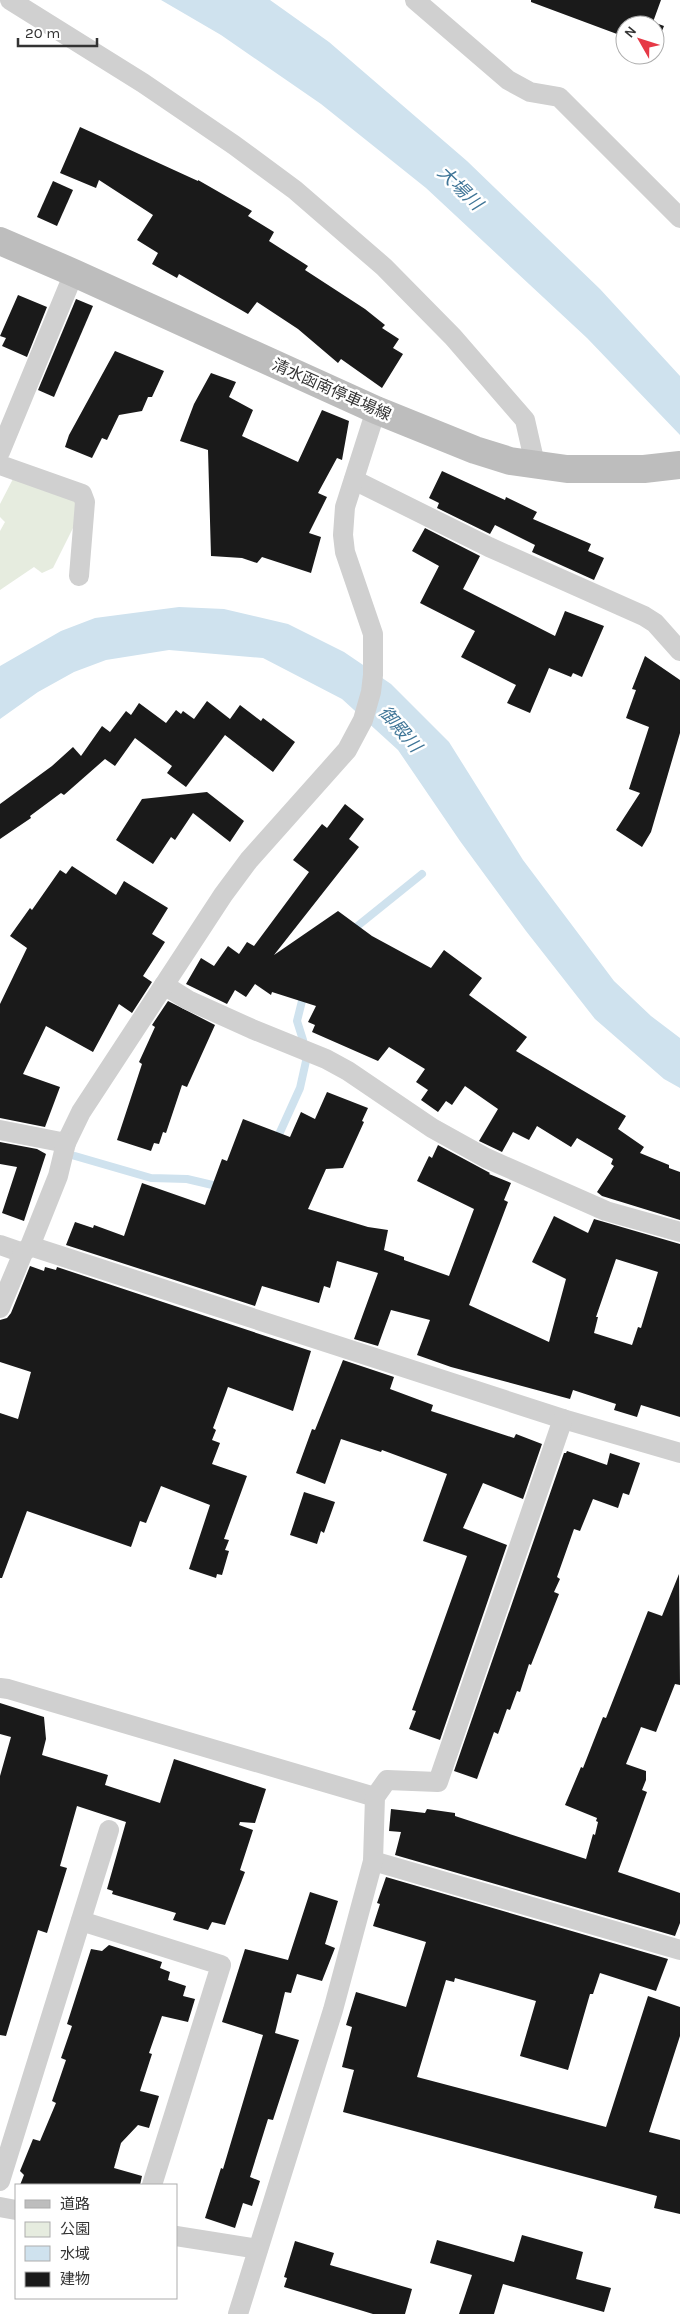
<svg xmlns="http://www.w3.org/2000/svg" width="680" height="2314" viewBox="0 0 680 2314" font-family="Karla,'Noto Sans JP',sans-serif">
  <rect width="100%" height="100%" fill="#fff"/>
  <path fill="#e6ecdf" d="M15,475L77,497L79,528H73L53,568L42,573L34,567L0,590V531L5,522L0,517V504Z"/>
  <g fill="#cfe2ee">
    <path d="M161,0H270L329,42L467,161L600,289L680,376V435L587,338L426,188L321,104L221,35Z"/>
    <path d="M179,607L224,609L288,624L344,652L391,684L449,742L523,860L614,981L651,1016L680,1038V1088L664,1079L595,1019L526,931L460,841L398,750L342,699L263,658L169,650L106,660L74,672L38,692L0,719V666L61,631L95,618Z"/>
  </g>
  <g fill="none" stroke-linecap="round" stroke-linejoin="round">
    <g stroke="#cfe2ee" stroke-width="8">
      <path d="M350,932L422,874"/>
      <path d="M276,1141L300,1088L306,1061L303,1040L297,1021L304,993"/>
      <path d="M75,1156L151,1178L187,1179L221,1187"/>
    </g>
  </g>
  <g fill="#1a1a1a" fill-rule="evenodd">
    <path d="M531,0H661L653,22L664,26L655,48V25H625V37L531,2Z"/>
    <path d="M80,127L198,181V180L252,211L248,216L274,232L269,241L308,266L305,270L365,309L385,325L382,328L399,339L393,348L403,354L382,388L341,359L338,363L298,329L257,302L248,314L179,274L177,278L152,264L158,253L137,240L153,215L99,180L96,188L60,173Z"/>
    <path d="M53,181L73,190L57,226L37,217Z"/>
    <path d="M18,295L47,307L27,357L2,346L6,338L0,336Z"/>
    <path d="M76,299L93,306L54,397L38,390Z"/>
    <path d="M115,351L164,371L152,397H148L142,411L119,415L107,440L102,438L92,458L65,447L69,435Z"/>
    <path d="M211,373L236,382L229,397L253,410L242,436L298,462L322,410L349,421L342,460L337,458L318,493L327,497L309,533L321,537L311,573L262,557L257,563L242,558L211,556L208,450L180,441L194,404Z"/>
    <path d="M442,471L505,500L506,497L537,512L533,519L591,544L588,551L604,558L594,580L532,552L535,545L495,525L490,534L437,508L439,503L429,498Z"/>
    <path d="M425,528L480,556L463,589L555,636L565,611L604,626L582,677L573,673L571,677L549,668L530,713L507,703L516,685L461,657L475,631L420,603L439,566L412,551Z"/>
    <path d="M645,656L680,680V733L651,832L642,847L616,830L640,793L629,789L649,727L626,718L636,690L632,689Z"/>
    <path d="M207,701L230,719L240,705L261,721L263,718L295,742L273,772L225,735L186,787L167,773L172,766L135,738L115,766L105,759L64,795L61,793L30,816L31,818L0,839V804L52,766L73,747L81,756L102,726L110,732L126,711L131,715L139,703L166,723L176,710L181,714L183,711L194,719Z"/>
    <path d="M207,792L244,821L230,842L193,813L175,840L171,837L153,864L116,840L142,799Z"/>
    <path d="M345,804L364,819L349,839L359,847L274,955L338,911L372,936L431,968L444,950L482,978L469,995L527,1037L516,1051L626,1116L618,1129L644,1147L640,1153L669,1165V1168L680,1172V1220L602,1196L597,1192L614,1166L611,1164L613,1159L577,1138L571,1147L537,1126L529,1140L513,1132L502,1152L479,1141L498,1109L465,1086L452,1105L446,1101L438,1112L421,1100L428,1090L416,1082L425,1069L389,1047L378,1061L312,1032L315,1025L308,1022L316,1006L272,992L271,995L255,984L246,997L235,990L227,1004L186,984L201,958L214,966L228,946L239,954L247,942L254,946L309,872L293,860L322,824L327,828Z"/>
    <path d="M72,866L116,895L124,881L168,908L152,934L165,942L143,976L152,982L132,1013L119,1004L93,1052L46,1026L23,1074L60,1087L45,1127L0,1118V1004L27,948L10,936L30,908L32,910L60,870L66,874Z"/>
    <path d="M168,1001L215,1025L187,1087L182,1085L166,1133L163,1132L159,1144L154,1143L151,1151L117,1140L142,1064L139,1062L155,1027L152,1025Z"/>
    <path d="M327,1092L368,1108L362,1121L364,1122L343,1168L326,1169L308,1209L368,1227L388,1230L384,1250L404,1257V1260L449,1276L474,1209L417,1181L429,1156L432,1158L438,1145L490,1173L489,1174L511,1183L504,1200L508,1202L469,1305L549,1342L566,1279L532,1262L554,1216L588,1233L594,1219L680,1244V1417L641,1405L637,1417L614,1410L616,1404L573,1390L570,1399L451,1367L417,1355L430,1320L391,1310L378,1346L354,1339L378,1273L337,1261L330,1288L324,1286L319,1303L262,1286L255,1306L66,1245L75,1222L93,1228L94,1225L124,1236L142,1183L205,1205L222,1159L227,1161L243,1119L290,1137L301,1112L315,1119ZM616,1259L658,1272L641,1328L638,1327L632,1345L594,1333L598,1317H596Z"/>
    <path d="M0,1142L37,1149L46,1154L24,1221L2,1213L17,1167L0,1164Z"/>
    <path d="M30,1266L44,1271L45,1267L56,1270L57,1267L311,1351L293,1411L228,1387L213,1428L216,1430L212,1440L220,1443L212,1464L247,1476L224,1539L229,1540L225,1550L229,1551L222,1575L217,1574L216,1578L189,1569L210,1505L161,1486L146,1523L140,1521L131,1547L27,1511L2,1578H0V1413L18,1419L31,1372L0,1362V1320L7,1318L11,1313Z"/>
    <path d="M343,1360L394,1377L390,1389L433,1405L431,1411L514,1438L516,1434L542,1444L523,1499L483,1483L463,1528L507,1545L440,1740L409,1729L416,1711L412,1710L467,1556L423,1541L447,1474L382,1450L381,1452L341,1439L325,1484L296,1473L312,1429L315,1430Z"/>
    <path d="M567,1451L607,1465L610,1453L640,1463L629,1495L623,1493L618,1508L593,1499L580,1531L574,1529L557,1577L560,1579L554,1592L559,1594L531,1665L529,1664L520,1692L517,1691L510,1710L507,1709L498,1734L494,1732L477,1779L454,1771L564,1453H566Z"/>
    <path d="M304,1492L335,1502L324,1533L321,1531L317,1544L290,1535Z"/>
    <path d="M679,1574L680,1685L675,1684L656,1732L641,1727L626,1764L646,1771V1780L642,1790L647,1792L618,1872L680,1893V1923L675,1936L395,1855L401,1832L389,1831L391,1809L425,1813L427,1809L455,1813V1816L586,1859L593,1834L595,1835L598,1822L596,1821L597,1818L565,1805L581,1767L583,1768L603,1717L606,1718L648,1611L662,1616Z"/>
    <path d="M0,1703L44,1717L46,1739L42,1755L108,1775L105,1785L160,1803L174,1759L266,1789L255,1823L240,1822L239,1825L253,1830L240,1870L245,1872L225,1925L212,1922L208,1930L173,1920L176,1913L112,1894L113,1891L107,1889L126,1822L77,1806L60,1866L67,1868L47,1933L38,1930L6,2036L0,2035V1776L11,1737L0,1734Z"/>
    <path d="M386,1877L668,1959L656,1991L600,1973L593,1994H590L568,2070L520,2056L536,2001L455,1978L454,1982L446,1980L417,2077L606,2127L648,1996L680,2007V2036L649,2132L680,2140V2214L654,2208L657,2196L343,2112L354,2070L342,2067L352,2027L346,2025L356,1992L406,2007L426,1942L373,1926L380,1904L377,1903Z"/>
    <path d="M310,1892L338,1901L325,1944L335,1948L322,1981L297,1974L291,1993L285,1992L275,2033L299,2040L273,2120L268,2119L250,2177L260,2181L252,2206L243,2203L235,2228L205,2218L221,2168L223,2169L263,2035L222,2022L245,1949L288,1960Z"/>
    <path d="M109,1945L162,1962L160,1968L170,1972L168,1980L186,1986L183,1996L195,1999L188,2022L162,2016L149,2053L152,2054L140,2091L159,2096L149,2128L138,2125L121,2143L114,2168L142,2176L140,2185H20L24,2175L20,2171L33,2139L40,2141L56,2103L52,2101L66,2060L61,2058L72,2026L67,2024L91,1949L102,1951Z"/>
    <path d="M522,2235L583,2252L576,2279L611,2288L604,2312L503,2284L494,2314H459L472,2275L430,2263L437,2240L514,2262Z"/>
    <path d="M295,2241L334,2253L330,2265L412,2289L405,2314H373L284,2287L287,2278L284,2277Z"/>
  </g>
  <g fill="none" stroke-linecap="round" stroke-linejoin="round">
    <g stroke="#d0d0d0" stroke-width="20">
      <path d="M10,0L143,83L234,145L295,190L384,267L453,337L525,420L535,464"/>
      <path d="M415,0L508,80L530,92L559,97L680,218"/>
      <path d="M0,452L74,273"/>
      <path d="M0,465L82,494L85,502L79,576"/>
      <path d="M354,480L489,547L644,616L655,623L680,651"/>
      <path d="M164,985L188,1000L252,1029L326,1059L348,1071L432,1128L486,1158L606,1211L680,1232"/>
      <path d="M0,1130L66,1143L81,1112L223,895L249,860L347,750L363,720L371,692L373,675V634L345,552L343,535L345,507L376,410"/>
      <path d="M0,1245L23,1253"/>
      <path d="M30,1246L563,1419L680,1453"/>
      <path d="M0,1308L23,1253L30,1246L58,1176L66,1143"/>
      <path d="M0,1688L8,1689L375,1797"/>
      <path d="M373,1861L680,1950"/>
      <path d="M81,1921L221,1965L152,2185"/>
      <path d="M0,2181L109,1830"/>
      <path d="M0,2207L16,2210"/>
      <path d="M176,2236L258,2249"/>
      <path d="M238,2314L333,2010L373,1861L375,1797L387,1780L438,1782L563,1419"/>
    </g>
    <path stroke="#bdbdbd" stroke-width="28" d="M0,241L74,273L376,410L475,450L510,461L567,469H644L680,465"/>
  </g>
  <g text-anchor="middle" stroke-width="5" stroke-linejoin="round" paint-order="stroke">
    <g font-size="16" fill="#333" stroke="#fff">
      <text transform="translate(332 389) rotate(24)" y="6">清水函南停車場線</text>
    </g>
    <g font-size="18" font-style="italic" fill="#3f7597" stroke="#fff">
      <text transform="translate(460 188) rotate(44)" y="6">大場川</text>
      <text transform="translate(400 729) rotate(49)" y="6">御殿川</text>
    </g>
  </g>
  <rect x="15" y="2184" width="162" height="115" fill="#ffffff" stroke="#adadad"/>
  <rect x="25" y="2200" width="25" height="8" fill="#bdbdbd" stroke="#adadad"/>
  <text x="60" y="2209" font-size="15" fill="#333333">道路</text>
  <rect x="25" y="2222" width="25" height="15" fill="#e6ecdf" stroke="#adadad"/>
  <text x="60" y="2234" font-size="15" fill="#333333">公園</text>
  <rect x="25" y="2246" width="25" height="15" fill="#cfe2ee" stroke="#adadad"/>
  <text x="60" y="2259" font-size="15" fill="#333333">水域</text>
  <rect x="25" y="2272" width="25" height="15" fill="#1a1a1a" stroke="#adadad"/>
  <text x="60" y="2284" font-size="15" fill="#333333">建物</text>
  <g transform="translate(640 40) rotate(309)"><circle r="24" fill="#ffffff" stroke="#adadad"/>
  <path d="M0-4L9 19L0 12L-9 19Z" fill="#e63946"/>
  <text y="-8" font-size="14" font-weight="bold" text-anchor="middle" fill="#333333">N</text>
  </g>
  <path d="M18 38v8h79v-8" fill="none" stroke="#333333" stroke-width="2.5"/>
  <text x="25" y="38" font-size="15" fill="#333333" stroke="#ffffff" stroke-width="4" paint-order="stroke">20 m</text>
</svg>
